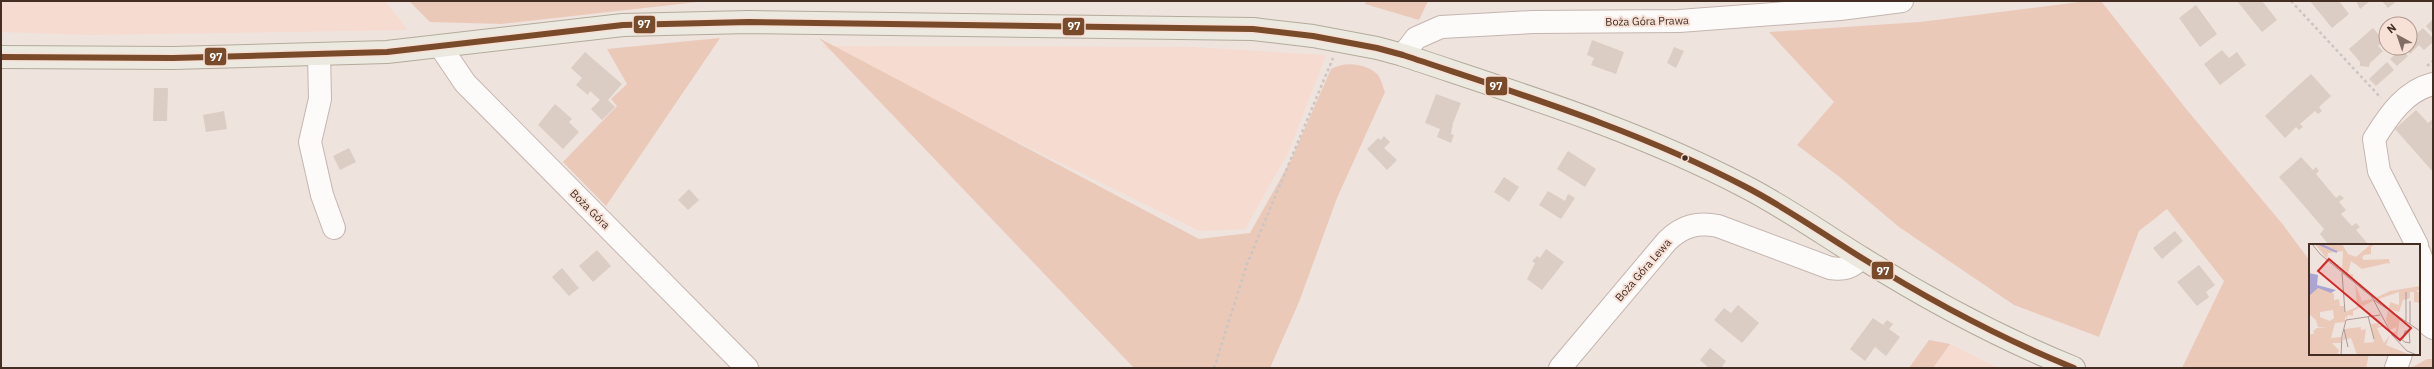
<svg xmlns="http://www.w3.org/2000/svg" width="2434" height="369" viewBox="0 0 2434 369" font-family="'IBM Plex Sans',sans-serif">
  <rect width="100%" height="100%" fill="#efe3de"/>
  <g fill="#f6dbd0">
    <path d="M1,1H385L408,30L89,35L1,32Z"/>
    <path d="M821,46L1192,47L1326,55L1288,153L1245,229L1200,231Z"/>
    <path d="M1950,344L1998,368H1933Z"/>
  </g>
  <g fill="#ebc9b9">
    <path d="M409,1H707L501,24L430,22Z"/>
    <path d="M1366,1H1428L1419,20L1365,4Z"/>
    <path d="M2087,1H2101L2187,110L2284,226L2310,261V354H2369L2366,368H2182L2224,281L2167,209L2139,231L2099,337L2014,305L1899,227L1841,178L1797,145L1834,102L1769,32L1920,22Z"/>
    <path d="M720,38L606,206L563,162L617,106L611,99L627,84L607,49Z"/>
    <path d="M819,38L1199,239L1250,233L1291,160L1331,69C1344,61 1366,63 1377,74C1381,78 1383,87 1385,92L1337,198L1299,302L1270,368H1134Z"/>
    <path d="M1929,340L1950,344L1933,368H1909Z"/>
    <path d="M2427,359H2433V368H2411Z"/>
  </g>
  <g fill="#dbcdc3">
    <path d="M2237,1H2262L2277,20L2262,32Z"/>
    <path d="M2310,1H2339L2349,14L2332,28Z"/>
    <path d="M2356,1H2370L2360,9Z"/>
    <path d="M2382,1H2397L2388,8Z"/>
    <path d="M2196,5L2217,34L2200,47L2179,18Z"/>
    <path d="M2433,19V34L2426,26Z"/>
    <path d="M2373,28L2384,41L2378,46L2383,51L2370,63L2369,67L2360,66V62L2349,49Z"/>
    <path d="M2423,28L2433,38V42L2424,50L2419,45L2410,54L2405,48H2410V39Z"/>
    <path d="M1592,40L1624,52L1616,74L1591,65L1594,58L1587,55Z"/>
    <path d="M1674,47L1684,51L1676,68L1667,63Z"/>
    <path d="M2401,49L2408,56L2397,66L2390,59Z"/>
    <path d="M2222,50L2229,58L2237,52L2246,65L2220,85L2204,64Z"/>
    <path d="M585,52L622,84L608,100L615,107L602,120L591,109L600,100L590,91L588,95L576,85L582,78L571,68Z"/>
    <path d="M2387,62L2394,70L2376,86L2369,79Z"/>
    <path d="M2311,74L2331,96L2319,107L2322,111L2318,114L2315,111L2300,124L2303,127L2299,130L2296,127L2285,138L2265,116Z"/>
    <path d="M154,88H168L167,121H153Z"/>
    <path d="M1436,94L1461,103L1453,123L1451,134L1454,135L1451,143L1437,137L1440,129L1425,123Z"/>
    <path d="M555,104L572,119L569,122L579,132L563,149L538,125Z"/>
    <path d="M2416,110L2428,123L2432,120L2433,122L2431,127L2433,129V172L2395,129Z"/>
    <path d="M224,111L227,129L206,132L203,115Z"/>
    <path d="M1384,136L1390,142L1384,148L1397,160L1387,170L1367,149L1378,138L1381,140Z"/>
    <path d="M349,148L356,162L340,170L333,156Z"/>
    <path d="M1568,151L1596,169L1585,187L1557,169Z"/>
    <path d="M2301,157L2313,170L2316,167L2319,171L2316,174L2336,198L2340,195L2344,198L2339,202L2346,210L2341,214L2352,226L2356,223L2360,227L2356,230L2369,245H2329L2320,234L2324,229L2279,177Z"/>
    <path d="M1504,177L1519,187L1509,202L1494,192Z"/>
    <path d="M689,189L699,200L688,210L678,200Z"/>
    <path d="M1548,191L1565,201L1568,194L1575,198L1561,219L1539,205Z"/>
    <path d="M2175,231L2183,241L2162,259L2153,248Z"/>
    <path d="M1546,249L1564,262L1542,290L1527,279L1535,263L1532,261L1537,256L1540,258Z"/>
    <path d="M597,250L611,266L593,282L579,266Z"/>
    <path d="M2199,265L2215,285L2206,292L2209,297L2197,306L2177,282Z"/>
    <path d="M562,268L579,288L569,296L552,277Z"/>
    <path d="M1738,305L1759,323L1742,343L1714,320L1724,308L1731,313Z"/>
    <path d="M1873,318L1883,325L1887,320L1893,324L1889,329L1900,337L1886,356L1875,347L1865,361L1850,349Z"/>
    <path d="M1710,348L1726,361L1721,368H1709L1700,360Z"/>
  </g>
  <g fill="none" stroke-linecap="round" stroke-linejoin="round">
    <g stroke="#c5b5af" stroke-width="24">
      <g id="minor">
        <path d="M440,46L465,83L747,368"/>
        <path d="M319,54L320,99L310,142L322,195L334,228"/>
        <path d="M1403,55L1416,38L1441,27L1533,22L1679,21L1840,9L1902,1"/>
        <path d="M2417,245L2379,171L2374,139C2389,115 2405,91 2433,84"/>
        <path d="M2419,252L2433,289"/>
        <path d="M2433,293C2420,303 2419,319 2433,328"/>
        <path d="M1560,368L1667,241C1682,226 1697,222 1718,226L1830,268C1844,270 1852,268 1861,258"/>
        <path d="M2396,368L2401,354"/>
      </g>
    </g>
    <g stroke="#b3ab9a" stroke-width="24">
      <path id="major" d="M1,57L173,58L387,52L623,25L749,22L1253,29L1313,36L1377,48L1403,55C1519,94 1635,129 1744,186C1785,207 1823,234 1862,258C1929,300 2000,338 2074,368"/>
    </g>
    <g stroke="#cbc6c3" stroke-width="2.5" stroke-dasharray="3 3" stroke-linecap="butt">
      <path d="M2291,1L2381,98"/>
      <path d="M2427,66L2433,61"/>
      <path d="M1214,368L1247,264L1333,58"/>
    </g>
    <use href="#minor" stroke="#fdfbfa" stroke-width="22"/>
    <use href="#major" stroke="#ece9e0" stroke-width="22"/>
    <g stroke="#f7e0d6" stroke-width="9">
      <path id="bus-1" d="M1,57L173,58L387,52L623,25L749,22L1253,29L1313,36L1377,48L1403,55C1519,94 1635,129 1744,186C1785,207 1823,234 1862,258C1929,300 2000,338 2074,368"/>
    </g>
    <use href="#bus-1" stroke="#7a4b2a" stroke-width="6"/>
  </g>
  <circle fill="#442e24" stroke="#f7e0d6" stroke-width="1.5" cx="1685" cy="158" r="3.5"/>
  <g text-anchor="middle" stroke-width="4" stroke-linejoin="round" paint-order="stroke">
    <g font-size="11" fill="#442e24" stroke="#f7e0d6">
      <text transform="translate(1647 21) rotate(-1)" y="4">Boża Góra Prawa</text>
      <text transform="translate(590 209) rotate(45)" y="4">Boża Góra</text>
      <text transform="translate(1643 270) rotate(-49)" y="4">Boża Góra Lewa</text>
    </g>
  </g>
  <g transform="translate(2309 244)">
    <rect width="111" height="111" fill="#efe3de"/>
    <path d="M6,0H33L39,10L47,13L62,0H66L62,3V10L55,11L53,14L55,16L80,15L81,21L79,19L53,25L42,17L39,30H44V35L33,28L34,7L19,9L18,15ZM46,39L53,57L63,55L64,57L44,67V72L39,71L37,75L36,71V78L26,79L22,94L32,93V99H23L30,106L29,111H0V90H5L4,87L8,84L17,83H9L7,76L0,70V52L8,44L16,45L25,50V56L30,55L31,62H35L36,68L48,63ZM24,66L25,74L21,77L11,73V68ZM111,42V46L107,47L111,49V59L105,58V48H101V54L94,56L90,68L80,65L81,58L90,61V48L67,56L66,54L81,47ZM79,66L91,74L88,95L83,89L87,87V83L81,86L77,76ZM69,79L70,82H76L68,84L75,99L81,91L77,101L102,111H48L42,94L34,96L35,85L52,83V86L57,85L55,99L65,98L62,80Z" fill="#ebc9b9" fill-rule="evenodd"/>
    <path d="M0,29L9,31L8,41L27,46L22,49L9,44L0,52Z" fill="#aba6d1"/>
    <path fill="none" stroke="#aba6d1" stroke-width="2" d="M10,0L28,8"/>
    <path fill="none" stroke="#ab9b94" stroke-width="1" d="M3,0L11,10L63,53L83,91L98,107L108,111M33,29L36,68M65,56L111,87M59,72L65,95M97,78V48M101,80V57M35,85L39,103M111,86V71M92,95L96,98L101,99L100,87H96L94,95M32,111L33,92L37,76L71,71"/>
    <path fill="#d62828" fill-opacity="0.15" stroke="#d62828" stroke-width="2" d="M20,15L102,84L91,96L9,27Z"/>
    <rect width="111" height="111" fill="none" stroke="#442e24" stroke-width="2"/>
  </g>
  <g stroke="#f7e0d6" stroke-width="1.5">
    <rect x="633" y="15" width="23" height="19" rx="4" fill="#7a4b2a"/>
    <rect x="1062" y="17" width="23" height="19" rx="4" fill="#7a4b2a"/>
    <rect x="204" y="47" width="23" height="19" rx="4" fill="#7a4b2a"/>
    <rect x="1485" y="76" width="23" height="20" rx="4" fill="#7a4b2a"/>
    <rect x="1871" y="261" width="23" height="19" rx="4" fill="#7a4b2a"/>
  </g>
  <g font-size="11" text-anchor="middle" font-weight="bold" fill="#fff">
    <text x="644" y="28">97</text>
    <text x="1074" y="30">97</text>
    <text x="216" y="61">97</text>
    <text x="1496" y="90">97</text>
    <text x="1883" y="275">97</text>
  </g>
  <rect width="2434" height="369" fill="none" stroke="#442e24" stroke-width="4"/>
  <g transform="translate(2398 36) rotate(320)"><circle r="19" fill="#f7e0d6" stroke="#af998f"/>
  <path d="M0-3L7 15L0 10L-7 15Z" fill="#806d65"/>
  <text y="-6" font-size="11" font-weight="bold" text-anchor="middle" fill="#442e24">N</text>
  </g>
</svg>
